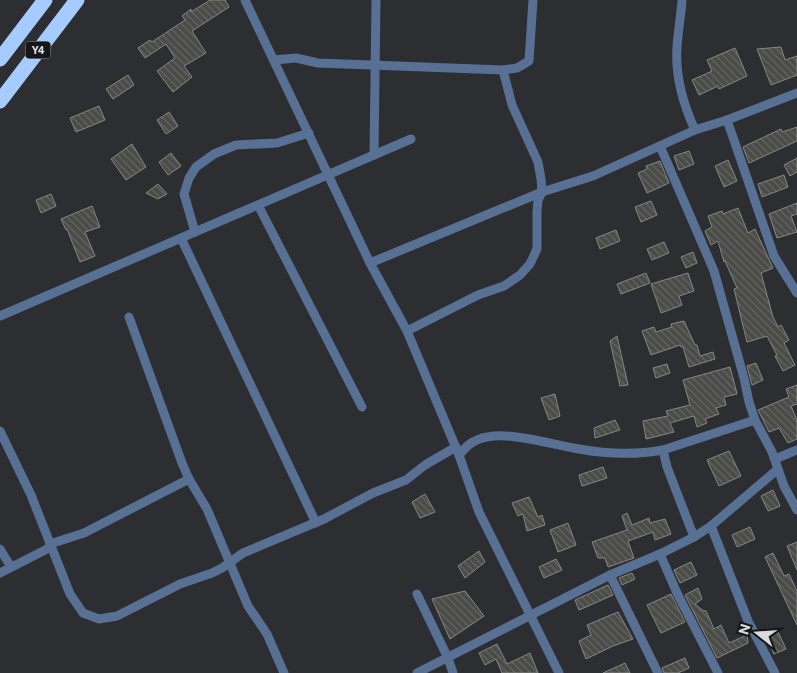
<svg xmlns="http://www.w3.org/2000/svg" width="797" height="673" viewBox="0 0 797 673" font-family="Commissioner,sans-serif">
  <defs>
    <pattern id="building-back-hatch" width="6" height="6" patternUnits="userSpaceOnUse" patternTransform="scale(1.25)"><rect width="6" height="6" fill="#4b4c48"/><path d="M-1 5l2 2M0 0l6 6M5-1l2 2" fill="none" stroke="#646562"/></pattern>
  </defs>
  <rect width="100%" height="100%" fill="#2c2e31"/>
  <g fill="url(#building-back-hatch)" stroke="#878784">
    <path d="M210,0H225L229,7L192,31L206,53L184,66L192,77L173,92L157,71L175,58L166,44L145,58L138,48L150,40L152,42L185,20L182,16L191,9V12Z"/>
    <path d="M781,47L785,60L797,56V75L771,85L757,49Z"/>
    <path d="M735,48L747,76L719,89L718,86L699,95L692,80L712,71L707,60Z"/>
    <path d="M128,75L134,85L113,99L106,89Z"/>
    <path d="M99,106L105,120L76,132L70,118Z"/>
    <path d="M169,112L178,126L166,134L157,120Z"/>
    <path d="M797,127V141L749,163L743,147L781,129L782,132Z"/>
    <path d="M132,144L146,167L126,180L111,159Z"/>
    <path d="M689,151L694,164L679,170L674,156Z"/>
    <path d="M171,153L181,166L168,175L159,162Z"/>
    <path d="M797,158V172L790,176L784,165Z"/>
    <path d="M728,160L737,181L724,187L715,166Z"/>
    <path d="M660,161L669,183L647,193L638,173L647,169L646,166Z"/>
    <path d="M784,175L788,187L762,197L758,184Z"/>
    <path d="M158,184L167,194L158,199L146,193Z"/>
    <path d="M51,194L56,206L41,213L36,200Z"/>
    <path d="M651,201L657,215L641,222L635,207Z"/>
    <path d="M797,203V214L791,216L797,232L777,238L769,214Z"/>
    <path d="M92,206L100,227L85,232L95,256L80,262L67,229L66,230L61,219Z"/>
    <path d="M738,208L748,233L755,229L773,268L761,273L773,317L778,327L781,325L789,340L784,343L795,365L783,371L775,356L777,355L767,336L747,342L734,289L737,288L725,261L724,262L718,241L711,245L705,231L712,227L708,216L722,211L723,214Z"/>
    <path d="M616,230L620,241L600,249L596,238Z"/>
    <path d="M664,242L669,253L652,260L647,249Z"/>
    <path d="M693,252L697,263L686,268L681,257Z"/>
    <path d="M646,273L650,283L621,294L617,284Z"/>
    <path d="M688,273L694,291L679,296L682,305L661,313L651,284Z"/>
    <path d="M684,321L695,345H697L700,356L713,352L715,359L689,367L683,347H681L680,345L651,355L642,331L654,327L656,332L672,327L671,324Z"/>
    <path d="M617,336L628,385L620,386L610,341Z"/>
    <path d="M756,363L763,380L752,385L747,366Z"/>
    <path d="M667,364L670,373L656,378L653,368Z"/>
    <path d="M730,367L737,394L724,397L726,405L716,408L719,414L705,419L707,423L697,427L694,416L670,423L674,432L646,439L643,421L668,416L666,411L690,405L683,380Z"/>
    <path d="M797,385V404L791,406L797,420V439L788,443L779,428L769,432L758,410L789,397L786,389Z"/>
    <path d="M555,394L560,416L549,420L541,398Z"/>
    <path d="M615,420L620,430L595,438L594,428Z"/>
    <path d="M729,451L741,476L719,486L707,460Z"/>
    <path d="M603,467L607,478L582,486L579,475Z"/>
    <path d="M773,490L780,506L768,511L761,496Z"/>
    <path d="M425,494L435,512L420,518L412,502Z"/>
    <path d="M529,497L538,517L542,515L545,525L527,531L523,514L518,516L512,503Z"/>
    <path d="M627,513L632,525L649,518L650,523L665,519L671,534L655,540L653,532L628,541L634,558L608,567L605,558H598L592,542L627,530L622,516Z"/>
    <path d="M568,523L576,545L558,552L550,530Z"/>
    <path d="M750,527L755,539L737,547L732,535Z"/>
    <path d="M797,542V570L787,546Z"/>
    <path d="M479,551L485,562L465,578L458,566Z"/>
    <path d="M773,553L784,576L789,574L797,591V625L765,557Z"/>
    <path d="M556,559L562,570L544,578L539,567Z"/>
    <path d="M691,562L697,575L680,583L674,570Z"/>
    <path d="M632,573L635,579L622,585L619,578Z"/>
    <path d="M608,585L613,595L579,610L575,600Z"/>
    <path d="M698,588L702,599L695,604L702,610L706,611L714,629L721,625L729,643L747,635L748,643L717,658L685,595Z"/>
    <path d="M465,591L484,616L450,639L432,599Z"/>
    <path d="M671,594L685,622L661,633L647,605Z"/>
    <path d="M618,612L633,639L613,646L586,659L579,641L591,635L587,625Z"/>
    <path d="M778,632L786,649L774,654L766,637Z"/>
    <path d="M497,644L507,664L530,653L538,673H502L496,659L485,665L479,653Z"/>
    <path d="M685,658L689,668L678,673H664L662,668Z"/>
    <path d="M625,663L630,673H603Z"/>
  </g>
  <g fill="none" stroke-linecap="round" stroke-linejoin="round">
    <g stroke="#587093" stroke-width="9">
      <path d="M245,0L370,263L407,331L459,455L479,512L559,673"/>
      <path d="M682,0C681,16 678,31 677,47C675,76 683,104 695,130"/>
      <path d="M274,60L296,58L318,63L503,70L517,68L529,61L533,0"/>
      <path d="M727,120L774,256L797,293"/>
      <path d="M660,146L714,271L744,378L749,402L755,420L772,452L784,486L797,510"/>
      <path d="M374,155L376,0"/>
      <path d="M258,205L362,407"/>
      <path d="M195,232L184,194L189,178L196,167L214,154L236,145L277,143L309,133"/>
      <path d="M181,238L316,523"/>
      <path d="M370,263L542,192L593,176L695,130L727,120L797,93"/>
      <path d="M0,316L411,139"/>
      <path d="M129,317L182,463L189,479L207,509L248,606L267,634L284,673"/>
      <path d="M407,331L478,295L504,286L520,275L530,264L537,249V212L538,200L542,192L541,179L538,162L512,105L503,70"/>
      <path d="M0,431L31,495L70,594L83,613L99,619L117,616L180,584L212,573L222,568L243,553L324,519L373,493L406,480L425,465L456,447"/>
      <path d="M663,450L667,467L694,537"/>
      <path d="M459,455C464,449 469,443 477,440C503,428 551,445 579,449C607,454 635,455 663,450L755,420"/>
      <path d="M775,459L797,450"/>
      <path d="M711,526L748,621L775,673"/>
      <path d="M50,544L84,533L189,479"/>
      <path d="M0,549L11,567"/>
      <path d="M660,554L677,593L718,673"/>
      <path d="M0,573L51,547"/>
      <path d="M610,575L658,673"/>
      <path d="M417,594L448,658L453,673"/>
      <path d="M417,673L610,575L660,554L694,537L711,526L778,469"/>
    </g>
    <g stroke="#a6cbfe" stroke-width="15">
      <path d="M0,59L45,0"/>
      <path d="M0,101L77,0"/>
    </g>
  </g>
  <g text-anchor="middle" stroke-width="4" stroke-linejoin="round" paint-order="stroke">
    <rect fill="#151617" stroke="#9e9fa1" stroke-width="1" x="25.5" y="41.5" width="25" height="17" rx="4"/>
    <g font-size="11" font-weight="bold" fill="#d9dadc">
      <text x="38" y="54">Y4</text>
    </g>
  </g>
  <g transform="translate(757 633) rotate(287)" stroke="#151617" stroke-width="4" paint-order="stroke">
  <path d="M0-4L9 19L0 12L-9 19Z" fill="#d9dadc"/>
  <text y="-8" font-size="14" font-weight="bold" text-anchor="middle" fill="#d9dadc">N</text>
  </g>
</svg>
